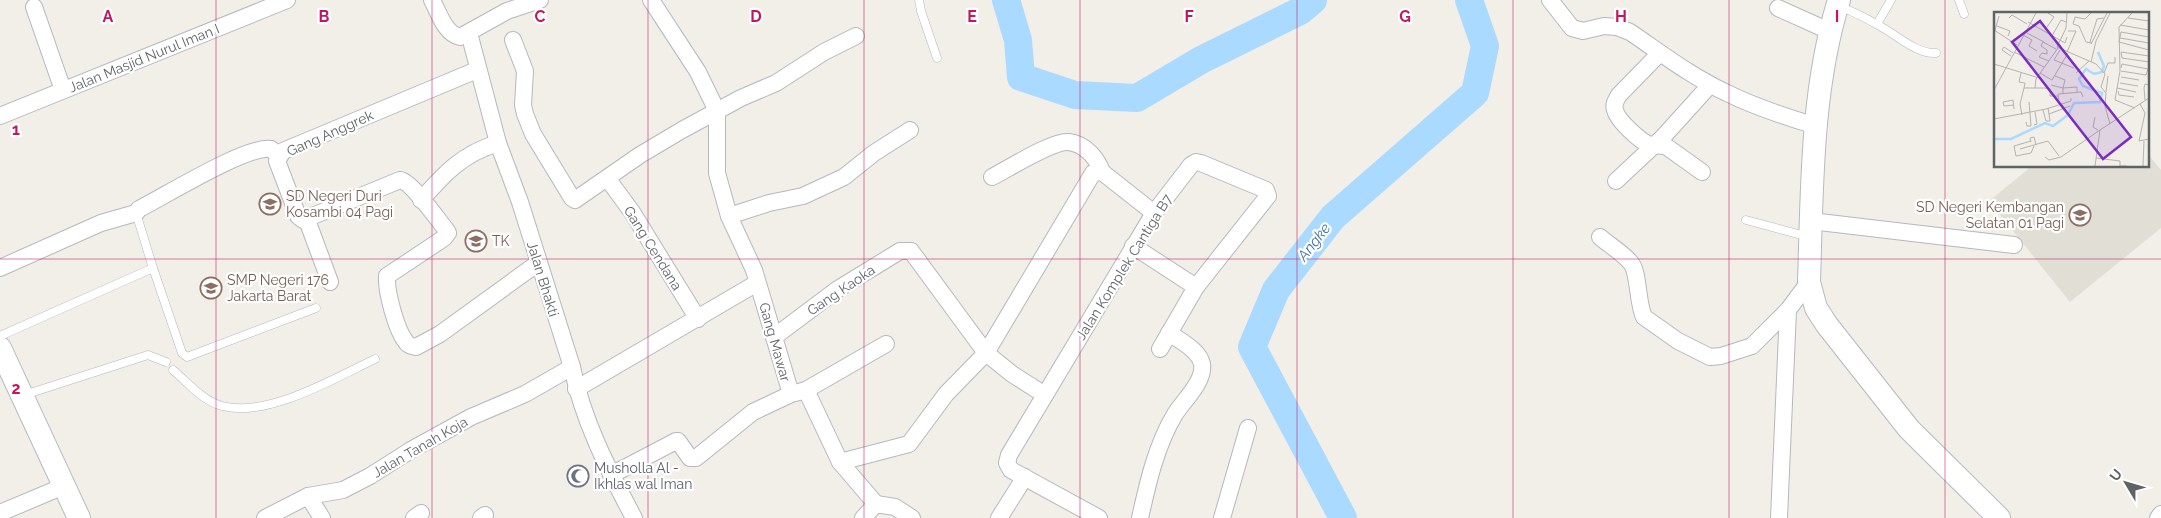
<svg xmlns="http://www.w3.org/2000/svg" width="2161" height="518" viewBox="0 0 2161 518" font-family="Raleway,sans-serif">
  <rect width="100%" height="100%" fill="#f1efe8"/>
  <path fill="#e1ded6" d="M2147,153L2161,170V228L2070,302L1989,201L2032,166H2147Z"/>
  <g fill="none" stroke-linecap="round" stroke-linejoin="round">
    <g stroke="#aadaff" stroke-width="28">
      <path d="M1006,0L1018,40L1021,77L1075,95L1137,98L1201,60L1300,11L1313,0"/>
      <path d="M1343,518L1252,347L1276,290L1333,217L1475,93L1485,46L1469,0"/>
    </g>
    <g stroke="#b5b8bc" stroke-width="9">
      <g id="service">
        <path d="M919,0L921,11L937,58"/>
        <path d="M1959,0L1964,14"/>
        <path d="M1840,6C1852,12 1865,17 1876,24C1895,33 1915,54 1936,53"/>
        <path d="M1877,24L1891,0"/>
        <path d="M136,213L153,268"/>
        <path d="M1746,220L1809,237"/>
        <path d="M0,336L153,268L182,353L187,357L316,308"/>
        <path d="M173,370C188,383 203,401 222,406C268,418 335,378 375,359"/>
        <path d="M24,395L148,355L166,362"/>
      </g>
    </g>
    <g stroke="#b5b8bc" stroke-width="18">
      <g id="minor">
        <path d="M432,0C439,13 445,34 460,37L507,11L540,0"/>
        <path d="M1550,0L1572,28L1583,31L1604,26L1617,27L1630,32C1661,53 1692,77 1727,93C1755,107 1786,117 1816,126"/>
        <path d="M34,7L63,90"/>
        <path d="M1778,8L1829,31"/>
        <path d="M469,33L498,143L520,202L572,367C583,421 608,469 634,518"/>
        <path d="M513,40L525,71L523,105L525,114L533,134L572,198L575,200L640,155L682,130L741,98L776,83L824,52L856,36"/>
        <path d="M1660,53L1619,95C1616,100 1613,104 1615,110C1617,120 1639,140 1648,144C1655,147 1660,144 1667,147L1702,172"/>
        <path d="M477,70L283,151L277,161L298,216L303,220L400,180C412,182 438,220 447,231L448,233L444,238L387,276C386,291 396,330 406,342C408,346 412,346 416,347L440,334L538,263"/>
        <path d="M0,116L287,0"/>
        <path d="M992,177C1008,169 1053,140 1069,142C1085,144 1097,158 1102,172"/>
        <path d="M607,178L632,212L698,319"/>
        <path d="M1616,181L1663,137L1710,85"/>
        <path d="M421,200C445,173 462,154 498,143"/>
        <path d="M729,216L769,203L803,196L844,177L874,153L910,130"/>
        <path d="M307,220L330,282"/>
        <path d="M1811,221L2014,245"/>
        <path d="M1600,237C1609,245 1623,253 1631,263C1639,273 1637,302 1644,317L1678,341L1710,357L1721,356L1752,346L1788,310"/>
        <path d="M1133,246L1196,287"/>
        <path d="M0,268L101,223L136,213L139,209C165,196 247,145 271,149L279,156"/>
        <path d="M774,337L838,289L900,251H911L986,353L1093,173L1102,172L1154,213"/>
        <path d="M576,389L757,283"/>
        <path d="M806,390L840,462L876,504"/>
        <path d="M795,393L806,390L886,344"/>
        <path d="M840,462L909,444L946,394L986,353L1012,374L1045,395"/>
        <path d="M611,475L676,441H678L690,458H696L753,412L791,394L754,270L729,216L717,173V111L698,72L651,0"/>
        <path d="M308,496L322,518"/>
        <path d="M0,513L64,486"/>
        <path d="M265,518L308,496L343,490L370,476L411,450L471,417L525,394L572,367"/>
        <path d="M414,518L421,513"/>
        <path d="M481,518L485,515"/>
        <path d="M863,518L876,504L895,507L912,518"/>
        <path d="M999,518L1025,477"/>
        <path d="M1099,518L1011,470L1007,463L1009,455L1154,213L1191,165L1196,162L1201,163L1266,190L1268,196L1196,287L1160,349"/>
        <path d="M1140,518C1148,482 1156,446 1175,414C1184,400 1205,381 1202,364C1199,350 1180,341 1169,333"/>
        <path d="M1222,518L1248,428"/>
        <path d="M1779,518L1788,310L1809,282"/>
        <path d="M2158,518L2161,514"/>
      </g>
    </g>
    <g stroke="#b6babf" stroke-width="24">
      <g id="secondary">
        <path d="M1839,0C1811,90 1812,189 1809,282L1816,308L1827,325L1909,429L1999,518"/>
        <path d="M0,348L79,518"/>
      </g>
    </g>
    <use href="#service" stroke="#fff" stroke-width="8"/>
    <use href="#minor" stroke="#fff" stroke-width="16"/>
    <use href="#secondary" stroke="#fff" stroke-width="22"/>
  </g>
  <path fill="none" stroke="#c2185b" stroke-width="1" stroke-opacity="0.55" d="M216,0V518M432,0V518M648,0V518M864,0V518M1080,0V518M1297,0V518M1513,0V518M1729,0V518M1945,0V518M0,259H2161"/>
  <defs>
    <g id="school-ring" transform="scale(1.125)"><circle r="9.5" fill="#fff" stroke="#8d6e63" stroke-width="1.5"/><path d="M0-5L7-2L0 1L-7-2ZM-4 1L0 2.5L4 1V4Q0 6-4 4Z" fill="#8d6e63"/></g>
    <g id="mosque-ring" transform="scale(1.125)"><circle r="9.5" fill="#fff" stroke="#6b7280" stroke-width="1.5"/><path d="M3.5-4.9A6 6 0 1 0 3.5 4.9A5 5 0 1 1 3.5-4.9Z" fill="#6b7280"/></g>
  </defs>
  <g fill-rule="evenodd">
    <use href="#school-ring" x="270" y="204"/>
    <use href="#school-ring" x="2080" y="215"/>
    <use href="#school-ring" x="476" y="241"/>
    <use href="#school-ring" x="211" y="288"/>
    <use href="#mosque-ring" x="578" y="476"/>
  </g>
  <g text-anchor="middle" stroke-width="4.5" stroke-linejoin="round" paint-order="stroke">
    <g font-size="14" fill="#5f6368" stroke="#fff">
      <text transform="translate(144 58) rotate(-22)" y="5">Jalan Masjid Nurul Iman I</text>
      <text transform="translate(330 133) rotate(-24)" y="5">Gang Anggrek</text>
      <text transform="translate(653 248) rotate(58)" y="5">Gang Cendana</text>
      <text transform="translate(1124 267) rotate(-58)" y="5">Jalan Komplek Cantiga B7</text>
      <text transform="translate(543 279) rotate(73)" y="5">Jalan Bhakti</text>
      <text transform="translate(841 290) rotate(-34)" y="5">Gang Kaoka</text>
      <text transform="translate(775 342) rotate(74)" y="5">Gang Mawar</text>
      <text transform="translate(420 447) rotate(-30)" y="5">Jalan Tanah Koja</text>
    </g>
    <g font-size="14" fill="#785e54" stroke="#fff" text-anchor="start">
      <text x="286" y="201">SD Negeri Duri<tspan x="286" dy="16">Kosambi 04 Pagi</tspan></text>
      <text x="2064" y="212" text-anchor="end">SD Negeri Kembangan<tspan x="2064" dy="16">Selatan 01 Pagi</tspan></text>
      <text x="492" y="246">TK</text>
      <text x="227" y="285">SMP Negeri 176<tspan x="227" dy="16">Jakarta Barat</tspan></text>
    </g>
    <g font-size="14" fill="#5b616d" stroke="#fff" text-anchor="start">
      <text x="594" y="473">Musholla Al -<tspan x="594" dy="16">Ikhlas wal Iman</tspan></text>
    </g>
    <g font-size="15" font-style="italic" fill="#4174aa" stroke="#fff">
      <text transform="translate(1314 242) rotate(-52)" y="5">Angke</text>
    </g>
  </g>
  <g transform="translate(1994 12)">
    <rect width="155" height="155" fill="#f1efe8"/>
    <path fill="none" stroke="#aadaff" stroke-width="2.5" d="M0,127H17L51,111L59,114L74,103L80,91L106,90L108,81L89,74L85,67L92,57L100,62L108,60L110,54L104,40"/>
    <path fill="none" stroke="#b3b3b1" stroke-width="1" d="M73,1L72,16L63,35L102,52L111,62L107,75L112,81L111,94L116,112M97,1L91,7L81,5L79,12L85,14L92,30L98,31M138,1L125,15L126,59L121,88L141,96M15,6L18,3L33,12M134,6L155,9M34,10L71,31L73,25M126,13L155,18M3,14L16,19L14,24M53,15L60,5L54,1M0,18L23,33M31,20L50,30M0,22L5,4M29,23L38,28L35,34L43,39M58,24L67,8L72,10M155,25L127,20L125,30L155,38M126,26L155,31M96,30L103,7L110,6M97,32L113,1M66,38L60,48L80,56M20,40L50,55M73,40L82,19H74M17,44L8,38L10,35L19,41M155,44L127,40L128,46L155,50M55,49L45,45L48,41L53,42V38L47,34L49,30L62,37M97,50L102,29L116,1M0,52L45,66M127,56L128,52L154,57L152,63L127,59M27,61L25,70L31,71L30,76M46,61L58,68L74,41M82,61L95,49M110,61L114,51H121V45M61,64L71,68L69,76L83,75V80M127,65L145,68M126,71L144,74M57,73L69,76V81M30,76H51L56,77V84H64M41,76L42,67L64,36M123,76L142,80M0,78L42,1M124,79L125,83L140,85M112,80L114,64M151,88L150,76L151,72L155,73M65,92L64,82L87,80L89,85M146,92L151,101L145,129L155,127M20,93L10,94L9,90L19,88L20,97M49,98L52,109H56L54,96M55,102L76,94M28,103L26,92L30,76M101,105L99,115L104,118M0,107L52,97L77,89V86M32,110L33,114H37L35,90M40,113L43,112L41,100M37,129L20,134L22,144L37,141L40,134M37,130L36,126L40,125L42,133M26,137L54,129L65,144M51,145L55,148L67,145L106,118M102,146L126,149V154H133M101,154L106,118L155,86M149,154L150,129"/>
    <path fill="#7b2cbf" fill-opacity="0.15" stroke="#7b2cbf" stroke-width="2.5" d="M46,9L137,125L109,147L18,30Z"/>
    <rect width="155" height="155" fill="none" stroke="#5f6368" stroke-width="2.5"/>
  </g>
  <g font-size="16" text-anchor="middle" font-weight="bold" fill="#c2185b" stroke="#fff" stroke-width="4.5" stroke-linejoin="round" paint-order="stroke">
    <text x="108" y="22">A</text>
    <text x="324" y="22">B</text>
    <text x="540" y="22">C</text>
    <text x="756" y="22">D</text>
    <text x="972" y="22">E</text>
    <text x="1189" y="22">F</text>
    <text x="1405" y="22">G</text>
    <text x="1621" y="22">H</text>
    <text x="1837" y="22">I</text>
    <text x="16" y="135">1</text>
    <text x="16" y="394">2</text>
  </g>
  <g transform="translate(2126 483) rotate(308)" stroke="#ffffff" stroke-width="4" paint-order="stroke">
  <path d="M0-4L9 19L0 12L-9 19Z" fill="#5f6368"/>
  <text y="-8" font-size="14" font-weight="bold" text-anchor="middle" fill="#5f6368">U</text>
  </g>
</svg>
